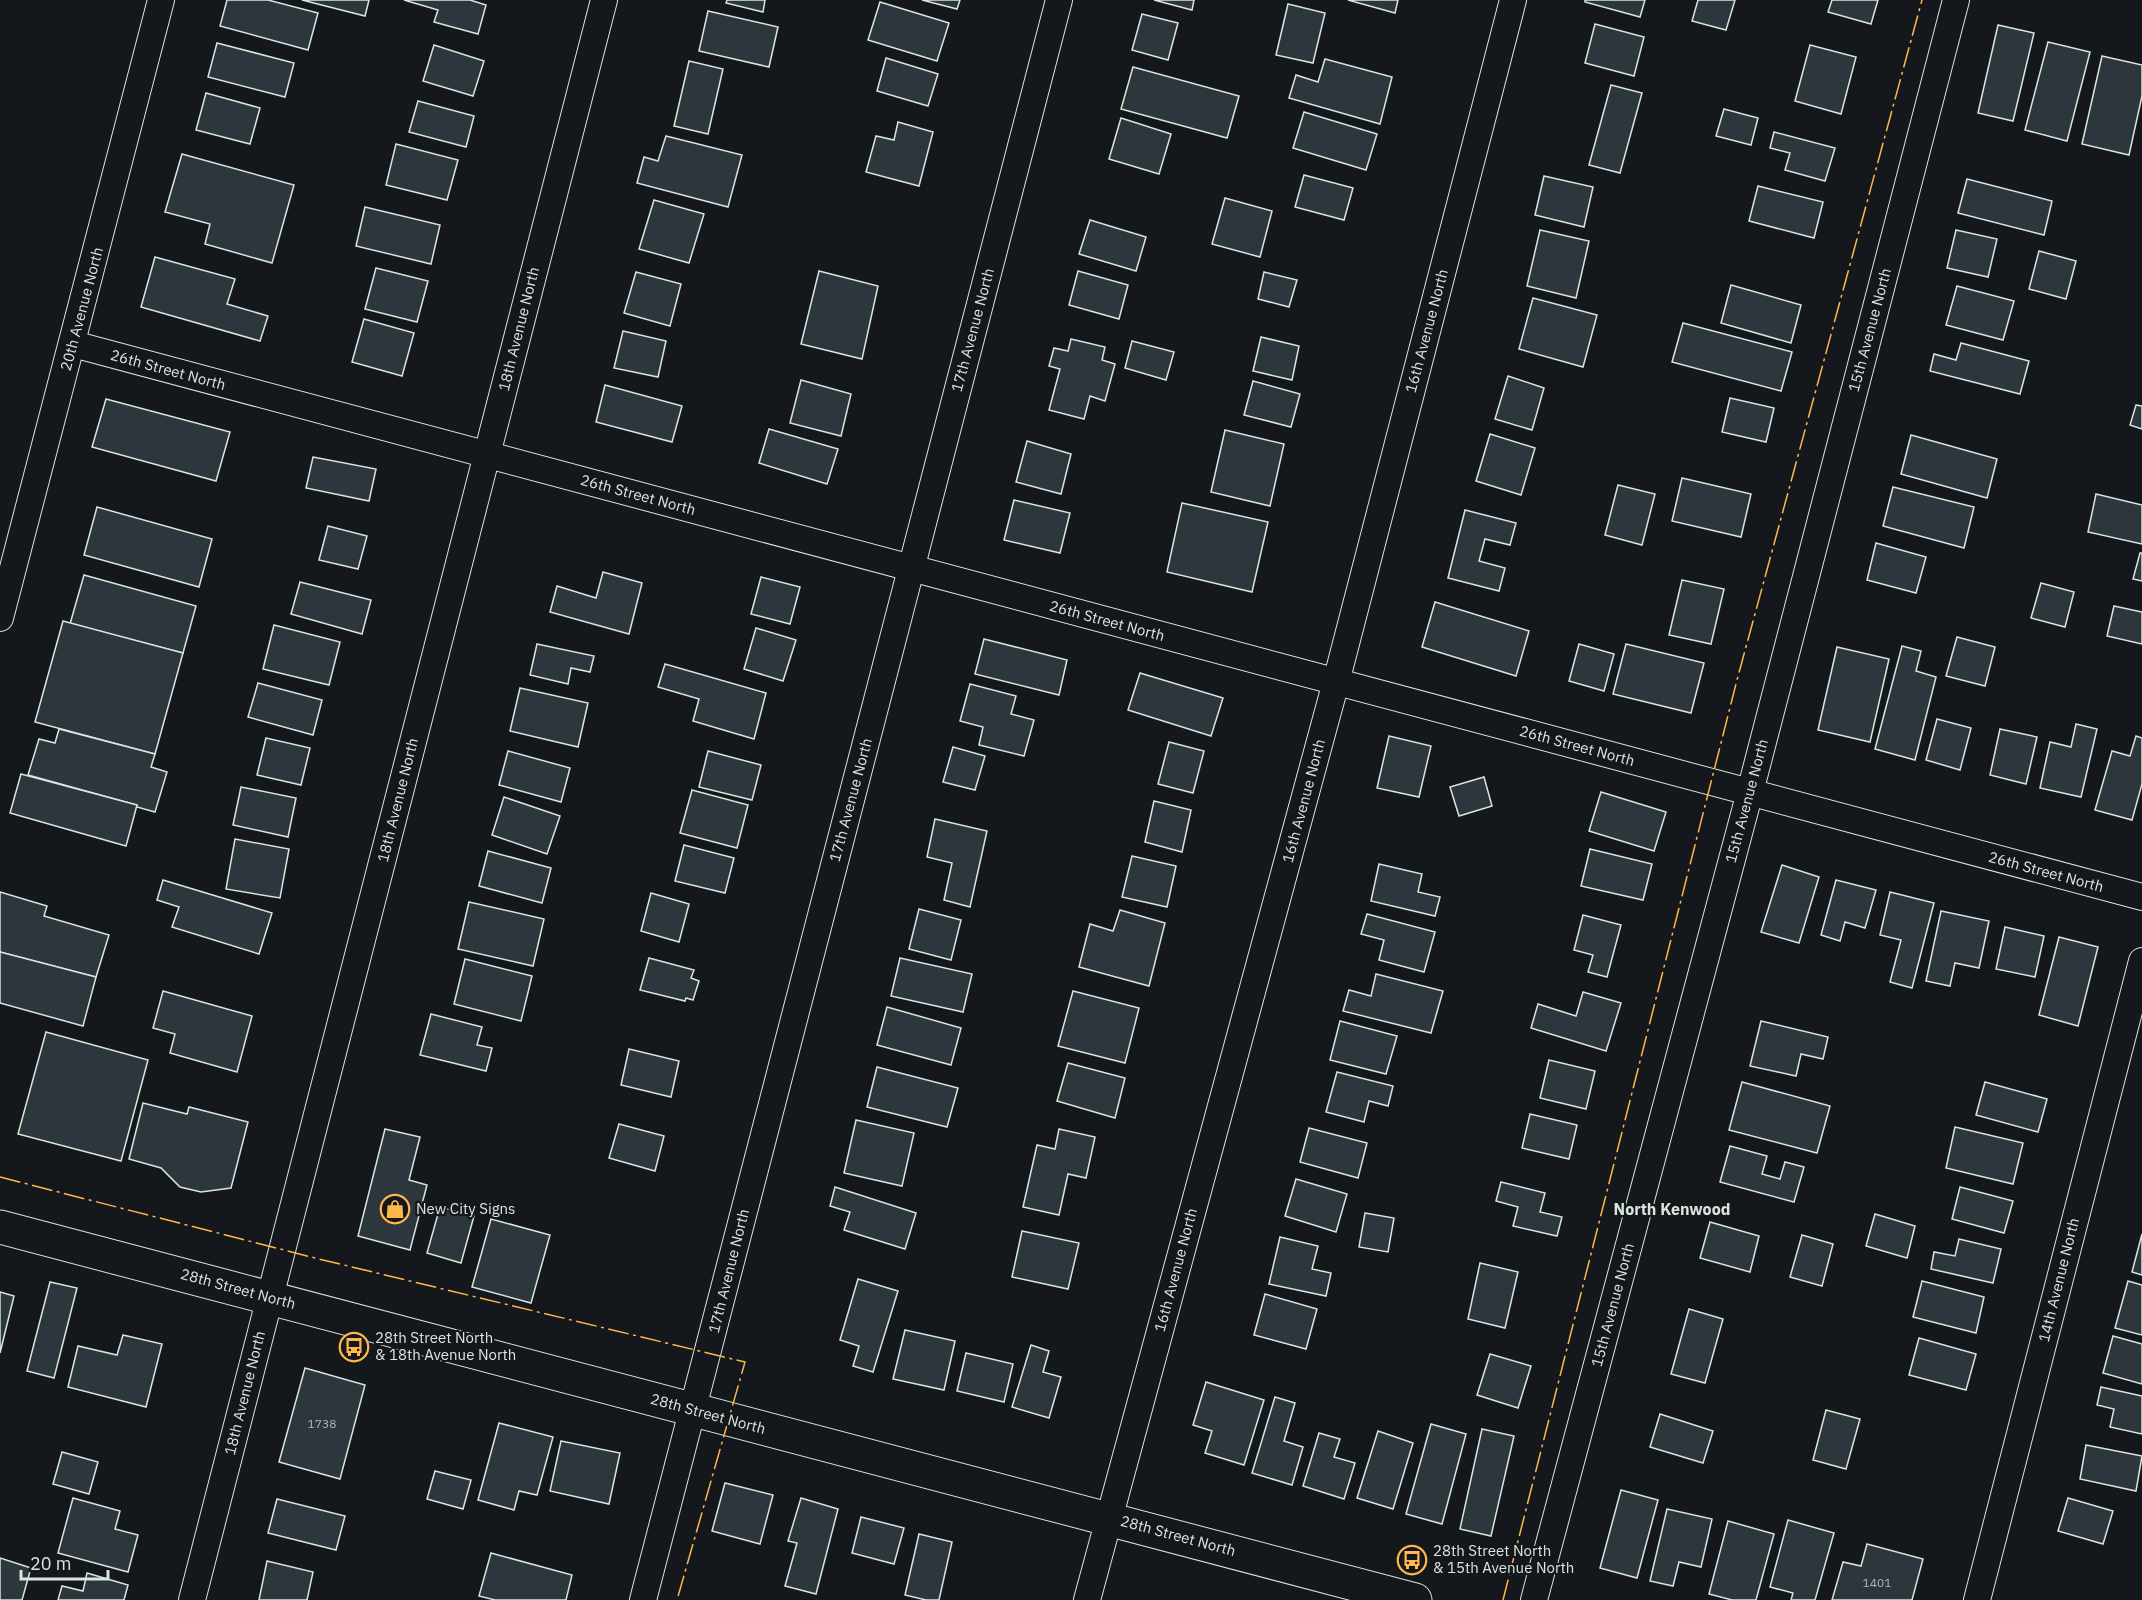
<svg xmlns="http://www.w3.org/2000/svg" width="2142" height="1600" viewBox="0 0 2142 1600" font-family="'IBM Plex Sans',sans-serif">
  <rect width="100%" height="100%" fill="#14181c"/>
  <g fill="#2c363c" stroke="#d8e6dc" stroke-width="1.5">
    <path d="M227,0H268L318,13L308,50L220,26Z"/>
    <path d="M302,0H369L365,16Z"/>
    <path d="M404,0H470L486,5L478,34L434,22L438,10Z"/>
    <path d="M727,0H765L763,12L726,3Z"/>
    <path d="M922,0H960L957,9Z"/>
    <path d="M1154,0H1194L1192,10Z"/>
    <path d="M1348,0H1398L1395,13Z"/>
    <path d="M1585,0H1645L1640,17L1585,2Z"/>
    <path d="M1698,0H1735L1726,30L1692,21Z"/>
    <path d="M1832,0H1878L1871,24L1828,12Z"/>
    <path d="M880,2L949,23L937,61L868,40Z"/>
    <path d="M1288,4L1325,13L1313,63L1276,55Z"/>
    <path d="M708,11L778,27L769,67L699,51Z"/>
    <path d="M1142,14L1178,23L1168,60L1132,50Z"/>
    <path d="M1595,24L1644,37L1634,76L1585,63Z"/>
    <path d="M1998,25L2034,33L2013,121L1978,113Z"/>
    <path d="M2048,42L2090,52L2067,141L2025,130Z"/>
    <path d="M217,43L294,63L285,97L208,77Z"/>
    <path d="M434,45L484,61L473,96L423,81Z"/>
    <path d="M1810,45L1856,57L1841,114L1795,101Z"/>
    <path d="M2102,56L2142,65V96L2129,155L2082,144Z"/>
    <path d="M886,58L938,74L928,106L877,91Z"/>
    <path d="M1325,59L1392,77L1380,124L1289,98L1296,75L1318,82Z"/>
    <path d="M689,61L723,69L708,134L674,126Z"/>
    <path d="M1133,67L1239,96L1227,138L1121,109Z"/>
    <path d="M1611,85L1642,93L1620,173L1589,165Z"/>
    <path d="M206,93L260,108L250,144L196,130Z"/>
    <path d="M418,101L474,116L466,147L409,132Z"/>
    <path d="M1724,109L1758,118L1751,145L1716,136Z"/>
    <path d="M1304,112L1377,134L1366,170L1293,148Z"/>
    <path d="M1121,118L1171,134L1159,174L1109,159Z"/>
    <path d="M898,122L933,132L919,186L866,172L876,136L894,140Z"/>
    <path d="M1774,132L1835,148L1825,181L1785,170L1790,153L1770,148Z"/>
    <path d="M666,136L742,155L728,207L637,183L644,157L658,161Z"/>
    <path d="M396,144L458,160L447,200L386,185Z"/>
    <path d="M182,154L294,185L272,263L205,244L210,224L165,212Z"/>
    <path d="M1304,175L1353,188L1344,220L1295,207Z"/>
    <path d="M1544,176L1593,187L1584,227L1535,215Z"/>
    <path d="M1967,179L2052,201L2044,235L1958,213Z"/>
    <path d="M1758,186L1823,202L1814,238L1749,221Z"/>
    <path d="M1225,198L1272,211L1260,257L1212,244Z"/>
    <path d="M654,200L704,214L689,263L639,249Z"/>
    <path d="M365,207L440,225L431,264L356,246Z"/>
    <path d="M1090,220L1146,237L1136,271L1079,254Z"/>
    <path d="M1540,230L1589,241L1576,298L1527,286Z"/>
    <path d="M1956,230L1997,239L1988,277L1947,268Z"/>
    <path d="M2039,251L2076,261L2066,299L2029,289Z"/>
    <path d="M155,257L235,279L227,304L268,316L260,341L141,307Z"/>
    <path d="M376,268L428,281L417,322L365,309Z"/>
    <path d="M819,271L878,286L862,359L801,344Z"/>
    <path d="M1078,271L1128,285L1119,319L1069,305Z"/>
    <path d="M636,272L681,284L670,326L624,313Z"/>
    <path d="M1264,272L1297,280L1289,307L1258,299Z"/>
    <path d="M1731,285L1801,305L1791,343L1721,323Z"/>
    <path d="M1957,286L2014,301L2003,340L1946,325Z"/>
    <path d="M1533,298L1597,315L1583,367L1519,349Z"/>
    <path d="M364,319L414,333L402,376L352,362Z"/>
    <path d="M1683,323L1792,352L1781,391L1672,362Z"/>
    <path d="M623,331L666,341L658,377L614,368Z"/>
    <path d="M1261,337L1299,346L1292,380L1253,371Z"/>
    <path d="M1071,339L1105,347L1102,360L1115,364L1105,401L1090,396L1084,419L1049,410L1060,369L1049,366L1054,348L1068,351Z"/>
    <path d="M1132,341L1174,352L1166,380L1125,368Z"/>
    <path d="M1961,343L2029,361L2020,394L1930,371L1934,354L1956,360Z"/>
    <path d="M1508,376L1544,388L1532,430L1495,419Z"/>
    <path d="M801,380L851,394L841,436L790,423Z"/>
    <path d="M1253,381L1300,394L1291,427L1244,415Z"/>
    <path d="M605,385L682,406L672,442L596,422Z"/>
    <path d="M1730,398L1774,408L1766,442L1722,432Z"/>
    <path d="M106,399L230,432L216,481L92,447Z"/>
    <path d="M2136,405L2142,406V429L2130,425Z"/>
    <path d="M769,429L838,449L827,484L759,463Z"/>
    <path d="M1225,430L1284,444L1270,506L1211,492Z"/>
    <path d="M1490,434L1535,448L1521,495L1476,481Z"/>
    <path d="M1911,435L1997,459L1987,498L1901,474Z"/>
    <path d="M1027,441L1071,454L1061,494L1016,482Z"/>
    <path d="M313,457L376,469L369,501L306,488Z"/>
    <path d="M1682,478L1751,494L1741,537L1672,521Z"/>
    <path d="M1618,485L1655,494L1642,545L1605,535Z"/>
    <path d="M1893,487L1974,507L1964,548L1883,526Z"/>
    <path d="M2096,494L2142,505V544L2088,532Z"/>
    <path d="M1014,500L1070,513L1060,553L1004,540Z"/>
    <path d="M1182,503L1268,522L1252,592L1167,572Z"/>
    <path d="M97,507L212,539L199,587L84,555Z"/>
    <path d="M1465,510L1516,523L1510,545L1485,539L1479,561L1505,568L1499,591L1448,578Z"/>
    <path d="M328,526L367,536L358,569L319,560Z"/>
    <path d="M1876,543L1926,557L1916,593L1867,580Z"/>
    <path d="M2140,553H2142V581L2133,579Z"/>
    <path d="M603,572L642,583L629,634L550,612L557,586L596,598Z"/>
    <path d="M84,575L196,606L183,653L70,624Z"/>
    <path d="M761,577L800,587L790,624L751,614Z"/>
    <path d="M1682,580L1724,589L1711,644L1669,635Z"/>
    <path d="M300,582L371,600L362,634L291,614Z"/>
    <path d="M2041,583L2074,592L2065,627L2031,618Z"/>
    <path d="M1435,602L1529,631L1516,676L1422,647Z"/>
    <path d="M2114,606L2142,612V644L2107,636Z"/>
    <path d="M63,621L183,653L155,754L35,722Z"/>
    <path d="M274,625L340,642L329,685L263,669Z"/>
    <path d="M756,628L796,640L783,681L744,669Z"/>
    <path d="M1957,637L1995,647L1985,686L1946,676Z"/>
    <path d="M984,639L1067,660L1059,695L975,674Z"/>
    <path d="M537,644L594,656L590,672L571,668L568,684L530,675Z"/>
    <path d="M1579,644L1614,654L1604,691L1569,681Z"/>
    <path d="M1626,644L1704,663L1691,713L1613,694Z"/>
    <path d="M1902,646L1921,651L1916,671L1936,677L1915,760L1875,749Z"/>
    <path d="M1837,647L1889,659L1870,742L1818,730Z"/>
    <path d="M665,664L766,693L754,739L693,721L699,699L658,687Z"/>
    <path d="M1140,673L1223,698L1211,736L1128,710Z"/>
    <path d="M258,683L322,700L313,735L248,717Z"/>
    <path d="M970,684L1016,696L1011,714L1034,720L1024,756L979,745L983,727L960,721Z"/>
    <path d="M520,688L588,703L578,747L510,731Z"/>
    <path d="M1937,719L1971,728L1960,770L1926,760Z"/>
    <path d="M2076,724L2097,729L2081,797L2040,788L2050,742L2071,747Z"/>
    <path d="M59,729L155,754L151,767L167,772L155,812L137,807V805L28,775L39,739L55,743Z"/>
    <path d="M2000,729L2037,737L2026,784L1990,775Z"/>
    <path d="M1389,736L1431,746L1419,797L1377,788Z"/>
    <path d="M2136,736L2142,738V784L2132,820L2095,810L2112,751L2130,756Z"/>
    <path d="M266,738L310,748L301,785L257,775Z"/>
    <path d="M1169,742L1204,751L1193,793L1158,784Z"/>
    <path d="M953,747L985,756L975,790L943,782Z"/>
    <path d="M508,751L570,768L561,802L499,785Z"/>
    <path d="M708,751L761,765L752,800L699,787Z"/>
    <path d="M21,774L137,805L126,846L10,813Z"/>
    <path d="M1484,777L1492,806L1459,816L1450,787Z"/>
    <path d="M241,787L296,798L288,837L233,825Z"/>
    <path d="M692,790L748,805L737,848L680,833Z"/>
    <path d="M1601,792L1666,812L1654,851L1589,831Z"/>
    <path d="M504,797L560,816L547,854L492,835Z"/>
    <path d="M1154,801L1191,810L1182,852L1145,842Z"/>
    <path d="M935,819L987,831L970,907L944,900L952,863L927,857Z"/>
    <path d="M235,839L289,849L280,898L226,889Z"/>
    <path d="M684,845L734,858L725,893L675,881Z"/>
    <path d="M1590,849L1652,864L1643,900L1581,886Z"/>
    <path d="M488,851L551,868L542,903L479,886Z"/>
    <path d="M1132,856L1176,866L1167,907L1122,897Z"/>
    <path d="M1379,864L1422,874L1418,892L1440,897L1435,916L1371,901Z"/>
    <path d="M1782,865L1819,877L1799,943L1761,932Z"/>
    <path d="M163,880L272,913L259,954L172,927L179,907L157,900Z"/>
    <path d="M1836,880L1876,890L1865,928L1845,922L1840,941L1821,935Z"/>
    <path d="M0,892L47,906L44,916L109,935L96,977L0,952Z"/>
    <path d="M1890,892L1934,903L1912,988L1890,982L1901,940L1880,935Z"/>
    <path d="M651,893L689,904L679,942L641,931Z"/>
    <path d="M469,902L544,919L533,966L458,949Z"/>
    <path d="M919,909L961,920L951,960L909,949Z"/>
    <path d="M1120,910L1165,923L1149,986L1079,967L1090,924L1113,931Z"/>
    <path d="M1941,911L1989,921L1979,968L1955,963L1950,986L1926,981Z"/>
    <path d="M1367,914L1435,932L1424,972L1379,960L1384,940L1361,934Z"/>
    <path d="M1583,915L1621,925L1607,977L1588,972L1593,955L1574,950Z"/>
    <path d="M2005,927L2044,936L2035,977L1996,969Z"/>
    <path d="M2059,937L2098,947L2078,1026L2039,1015Z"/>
    <path d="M0,952L96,977L83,1026L0,1003Z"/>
    <path d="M649,958L694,970L691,978L699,981L693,1000L686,998L685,1001L640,990Z"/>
    <path d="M900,958L972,974L963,1012L891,996Z"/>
    <path d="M465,959L532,976L521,1021L454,1004Z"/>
    <path d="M1376,974L1443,991L1431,1033L1343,1011L1349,990L1371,996Z"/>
    <path d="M163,991L252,1016L237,1072L170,1053L175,1034L153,1028Z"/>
    <path d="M1073,991L1139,1008L1125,1063L1058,1046Z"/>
    <path d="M1583,992L1621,1003L1606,1051L1531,1028L1538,1004L1576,1016Z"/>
    <path d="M887,1007L961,1028L951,1065L877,1045Z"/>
    <path d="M431,1014L482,1027L477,1045L492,1048L486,1071L420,1055Z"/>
    <path d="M1340,1021L1397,1036L1386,1074L1330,1060Z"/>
    <path d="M1761,1021L1828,1037L1823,1059L1801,1054L1796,1076L1750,1066Z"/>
    <path d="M46,1032L148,1060L121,1161L18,1134Z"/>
    <path d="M629,1049L679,1061L671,1097L621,1085Z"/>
    <path d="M1549,1060L1595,1071L1586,1109L1540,1098Z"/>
    <path d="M1068,1063L1125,1078L1115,1118L1057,1101Z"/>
    <path d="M877,1067L958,1088L947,1127L867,1107Z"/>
    <path d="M1337,1072L1393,1086L1388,1106L1369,1101L1364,1122L1326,1112Z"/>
    <path d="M1742,1082L1830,1106L1817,1153L1729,1130Z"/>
    <path d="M1985,1082L2047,1099L2038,1132L1976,1115Z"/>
    <path d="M143,1103L187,1114L189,1107L248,1122L231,1188L201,1192L180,1187L161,1168L129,1159Z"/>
    <path d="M1530,1114L1577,1125L1569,1159L1522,1148Z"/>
    <path d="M856,1120L914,1133L902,1186L844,1173Z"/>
    <path d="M619,1124L664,1136L655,1171L609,1158Z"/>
    <path d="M1955,1127L2023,1143L2013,1184L1946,1168Z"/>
    <path d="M1309,1128L1367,1143L1358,1178L1300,1162Z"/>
    <path d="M385,1129L420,1137L409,1180L427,1185L410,1250L358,1236Z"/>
    <path d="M1059,1129L1095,1137L1086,1178L1068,1174L1059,1215L1023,1207L1037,1145L1055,1149Z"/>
    <path d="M1730,1146L1767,1156L1762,1174L1780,1179L1785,1162L1804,1167L1794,1202L1720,1182Z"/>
    <path d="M1296,1179L1347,1194L1336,1232L1285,1216Z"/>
    <path d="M1501,1182L1545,1193L1540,1212L1562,1217L1557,1236L1513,1226L1518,1207L1496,1201Z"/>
    <path d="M835,1187L916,1213L905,1249L844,1230L850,1212L830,1206Z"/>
    <path d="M1960,1187L2013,1201L2004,1233L1952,1219Z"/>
    <path d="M440,1207L474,1216L461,1263L427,1253Z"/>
    <path d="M1365,1213L1394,1218L1388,1252L1359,1247Z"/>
    <path d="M1875,1214L1915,1226L1907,1258L1866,1246Z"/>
    <path d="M491,1219L550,1235L531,1303L472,1287Z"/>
    <path d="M1710,1222L1759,1236L1750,1272L1700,1258Z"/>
    <path d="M1022,1231L1079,1243L1068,1289L1012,1277Z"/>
    <path d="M2142,1234V1275L2132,1272Z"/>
    <path d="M1802,1235L1833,1244L1822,1286L1790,1277Z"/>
    <path d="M1280,1237L1318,1246L1312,1269L1331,1273L1326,1296L1269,1284Z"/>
    <path d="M1959,1239L2001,1249L1993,1283L1931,1269L1934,1252L1955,1256Z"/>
    <path d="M1480,1263L1518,1272L1505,1328L1468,1319Z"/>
    <path d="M858,1279L898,1291L873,1372L853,1366L859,1346L840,1340Z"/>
    <path d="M1922,1281L1984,1297L1976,1333L1913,1317Z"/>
    <path d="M2128,1281L2142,1285V1335L2115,1328Z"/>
    <path d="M50,1282L77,1288L54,1378L27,1371Z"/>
    <path d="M0,1292L14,1296L0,1353Z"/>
    <path d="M1265,1294L1317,1309L1306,1349L1254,1335Z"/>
    <path d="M1689,1309L1723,1319L1705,1383L1671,1374Z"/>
    <path d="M905,1330L955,1341L944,1390L893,1379Z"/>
    <path d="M123,1335L162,1344L146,1407L68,1387L78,1346L117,1355Z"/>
    <path d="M2113,1336L2142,1344V1384L2103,1373Z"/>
    <path d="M1919,1338L1976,1354L1966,1390L1909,1375Z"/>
    <path d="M1031,1345L1049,1351L1043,1372L1061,1377L1049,1418L1012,1407Z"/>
    <path d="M966,1353L1013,1364L1004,1402L957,1391Z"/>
    <path d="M1490,1354L1531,1366L1518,1408L1477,1395Z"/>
    <path d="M305,1368L365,1385L340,1479L279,1462Z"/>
    <path d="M1206,1382L1264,1400L1244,1465L1205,1453L1212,1431L1193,1425Z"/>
    <path d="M2101,1387L2142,1396V1434L2110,1427L2114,1409L2097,1405Z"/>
    <path d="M1275,1397L1295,1403L1284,1441L1303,1447L1292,1485L1252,1473Z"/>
    <path d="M1826,1410L1860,1419L1846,1469L1813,1460Z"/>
    <path d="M1660,1414L1713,1431L1703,1463L1650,1447Z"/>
    <path d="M499,1423L553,1437L537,1495L519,1491L514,1510L478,1500Z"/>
    <path d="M1431,1424L1466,1434L1442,1524L1406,1514Z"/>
    <path d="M1482,1429L1514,1436L1491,1536L1460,1529Z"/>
    <path d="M1378,1431L1413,1443L1393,1509L1357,1498Z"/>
    <path d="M1319,1433L1340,1439L1334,1457L1355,1463L1344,1499L1303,1486Z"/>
    <path d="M561,1441L620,1453L609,1504L550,1491Z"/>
    <path d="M2086,1445L2142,1456L2136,1491L2080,1479Z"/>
    <path d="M62,1452L98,1462L89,1494L53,1484Z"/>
    <path d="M435,1471L471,1480L463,1509L427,1499Z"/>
    <path d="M725,1483L773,1495L760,1544L712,1531Z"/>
    <path d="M1621,1490L1658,1500L1637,1578L1600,1568Z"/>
    <path d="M73,1498L120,1511L115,1529L138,1535L128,1572L58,1553Z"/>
    <path d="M801,1498L838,1509L816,1594L785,1586L797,1543L788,1541Z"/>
    <path d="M2068,1498L2113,1511L2103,1544L2058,1531Z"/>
    <path d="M277,1499L345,1516L336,1550L268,1533Z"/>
    <path d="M1667,1509L1712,1519L1701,1567L1679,1562L1673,1586L1650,1581Z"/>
    <path d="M861,1517L904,1528L894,1564L852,1553Z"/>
    <path d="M1788,1520L1834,1533L1815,1600H1791L1793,1593L1770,1587Z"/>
    <path d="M1728,1521L1774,1534L1756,1600H1732L1709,1594Z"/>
    <path d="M919,1534L952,1542L939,1600H926L905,1595Z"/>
    <path d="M1867,1544L1923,1559L1912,1600H1832L1843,1562L1861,1566Z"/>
    <path d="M491,1553L572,1575L566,1600H495L479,1596Z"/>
    <path d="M0,1558L31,1568L22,1600H0Z"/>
    <path d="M267,1561L313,1572L307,1600H259Z"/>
    <path d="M87,1573L128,1585L124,1600H58L62,1586L83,1591Z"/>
  </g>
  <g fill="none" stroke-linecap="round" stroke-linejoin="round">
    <g stroke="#d8e6dc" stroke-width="28">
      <g id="minor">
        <path d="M73,344L2142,897"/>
        <path d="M0,618L161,0"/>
        <path d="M192,1600L604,0"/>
        <path d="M643,1600L1059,0"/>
        <path d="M1087,1600L1336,682L1513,0"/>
        <path d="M1534,1600L1750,792L1956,0"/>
        <path d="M1977,1600L2142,961"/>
      </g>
    </g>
    <g stroke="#d8e6dc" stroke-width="35">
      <path id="tertiary" d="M0,1227L1415,1600"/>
    </g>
    <use href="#minor" stroke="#14181c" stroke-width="26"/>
    <use href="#tertiary" stroke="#14181c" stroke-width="33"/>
    <g stroke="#ffb74d" stroke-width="1.5" stroke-dasharray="21 4.5 3 4.5" stroke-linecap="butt">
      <path d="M0,1177L319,1259L745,1362L677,1600"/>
      <path d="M1503,1600L1737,680L1922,0"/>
    </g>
  </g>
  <defs>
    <g id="shop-ring" transform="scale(1.5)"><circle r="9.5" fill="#14181c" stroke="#ffb74d" stroke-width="1.5"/><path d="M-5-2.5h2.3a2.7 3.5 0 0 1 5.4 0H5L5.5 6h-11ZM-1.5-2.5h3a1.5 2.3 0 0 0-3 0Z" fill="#ffb74d"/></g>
    <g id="bus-ring" transform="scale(1.5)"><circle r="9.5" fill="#14181c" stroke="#ffb74d" stroke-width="1.5"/><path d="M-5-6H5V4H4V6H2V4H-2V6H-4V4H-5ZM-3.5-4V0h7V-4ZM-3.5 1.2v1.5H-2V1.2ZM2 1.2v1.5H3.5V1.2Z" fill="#ffb74d"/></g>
  </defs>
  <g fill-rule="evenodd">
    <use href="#shop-ring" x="395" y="1209"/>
    <use href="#bus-ring" x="354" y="1347"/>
    <use href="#bus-ring" x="1412" y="1560"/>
  </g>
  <g text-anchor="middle" stroke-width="4.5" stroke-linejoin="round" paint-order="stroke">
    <g font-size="12" fill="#adbab4">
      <text x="322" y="1428">1738</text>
      <text x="1877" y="1587">1401</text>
    </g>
    <g font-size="15" fill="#d8e6dc" stroke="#14181c">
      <text transform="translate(82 309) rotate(-75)" y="5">20th Avenue North</text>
      <text transform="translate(519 329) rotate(-76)" y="5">18th Avenue North</text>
      <text transform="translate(973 330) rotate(-75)" y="5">17th Avenue North</text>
      <text transform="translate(1870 330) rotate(-75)" y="5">15th Avenue North</text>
      <text transform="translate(1427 331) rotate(-75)" y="5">16th Avenue North</text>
      <text transform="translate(168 370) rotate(15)" y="5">26th Street North</text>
      <text transform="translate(638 495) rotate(15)" y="5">26th Street North</text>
      <text transform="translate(1107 621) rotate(15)" y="5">26th Street North</text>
      <text transform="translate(1577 746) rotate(15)" y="5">26th Street North</text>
      <text transform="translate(398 800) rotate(-76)" y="5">18th Avenue North</text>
      <text transform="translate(851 800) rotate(-75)" y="5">17th Avenue North</text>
      <text transform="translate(1304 801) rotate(-75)" y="5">16th Avenue North</text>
      <text transform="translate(1747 801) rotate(-75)" y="5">15th Avenue North</text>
      <text transform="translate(2046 872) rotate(15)" y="5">26th Street North</text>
      <text transform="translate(1176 1270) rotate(-75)" y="5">16th Avenue North</text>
      <text transform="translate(729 1271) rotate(-76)" y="5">17th Avenue North</text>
      <text transform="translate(2059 1280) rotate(-76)" y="5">14th Avenue North</text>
      <text transform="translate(238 1289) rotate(15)" y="5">28th Street North</text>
      <text transform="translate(1613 1305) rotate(-75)" y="5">15th Avenue North</text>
      <text transform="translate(245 1393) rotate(-76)" y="5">18th Avenue North</text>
      <text transform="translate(708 1414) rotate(15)" y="5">28th Street North</text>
      <text transform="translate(1178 1536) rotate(15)" y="5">28th Street North</text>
    </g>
    <g font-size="15" fill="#d8e6dc" stroke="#14181c" text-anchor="start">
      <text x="416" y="1214">New City Signs</text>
      <text x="375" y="1343">28th Street North<tspan x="375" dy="17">&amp; 18th Avenue North</tspan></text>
      <text x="1433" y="1556">28th Street North<tspan x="1433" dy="17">&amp; 15th Avenue North</tspan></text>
    </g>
    <g font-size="16" font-weight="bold" fill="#d8e6dc" stroke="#14181c">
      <text x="1672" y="1215">North Kenwood</text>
    </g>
  </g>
  <path d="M21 1570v9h87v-9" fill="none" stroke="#d8e6dc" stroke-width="3"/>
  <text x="30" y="1570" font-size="18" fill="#d8e6dc" stroke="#14181c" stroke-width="4.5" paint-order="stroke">20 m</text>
</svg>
